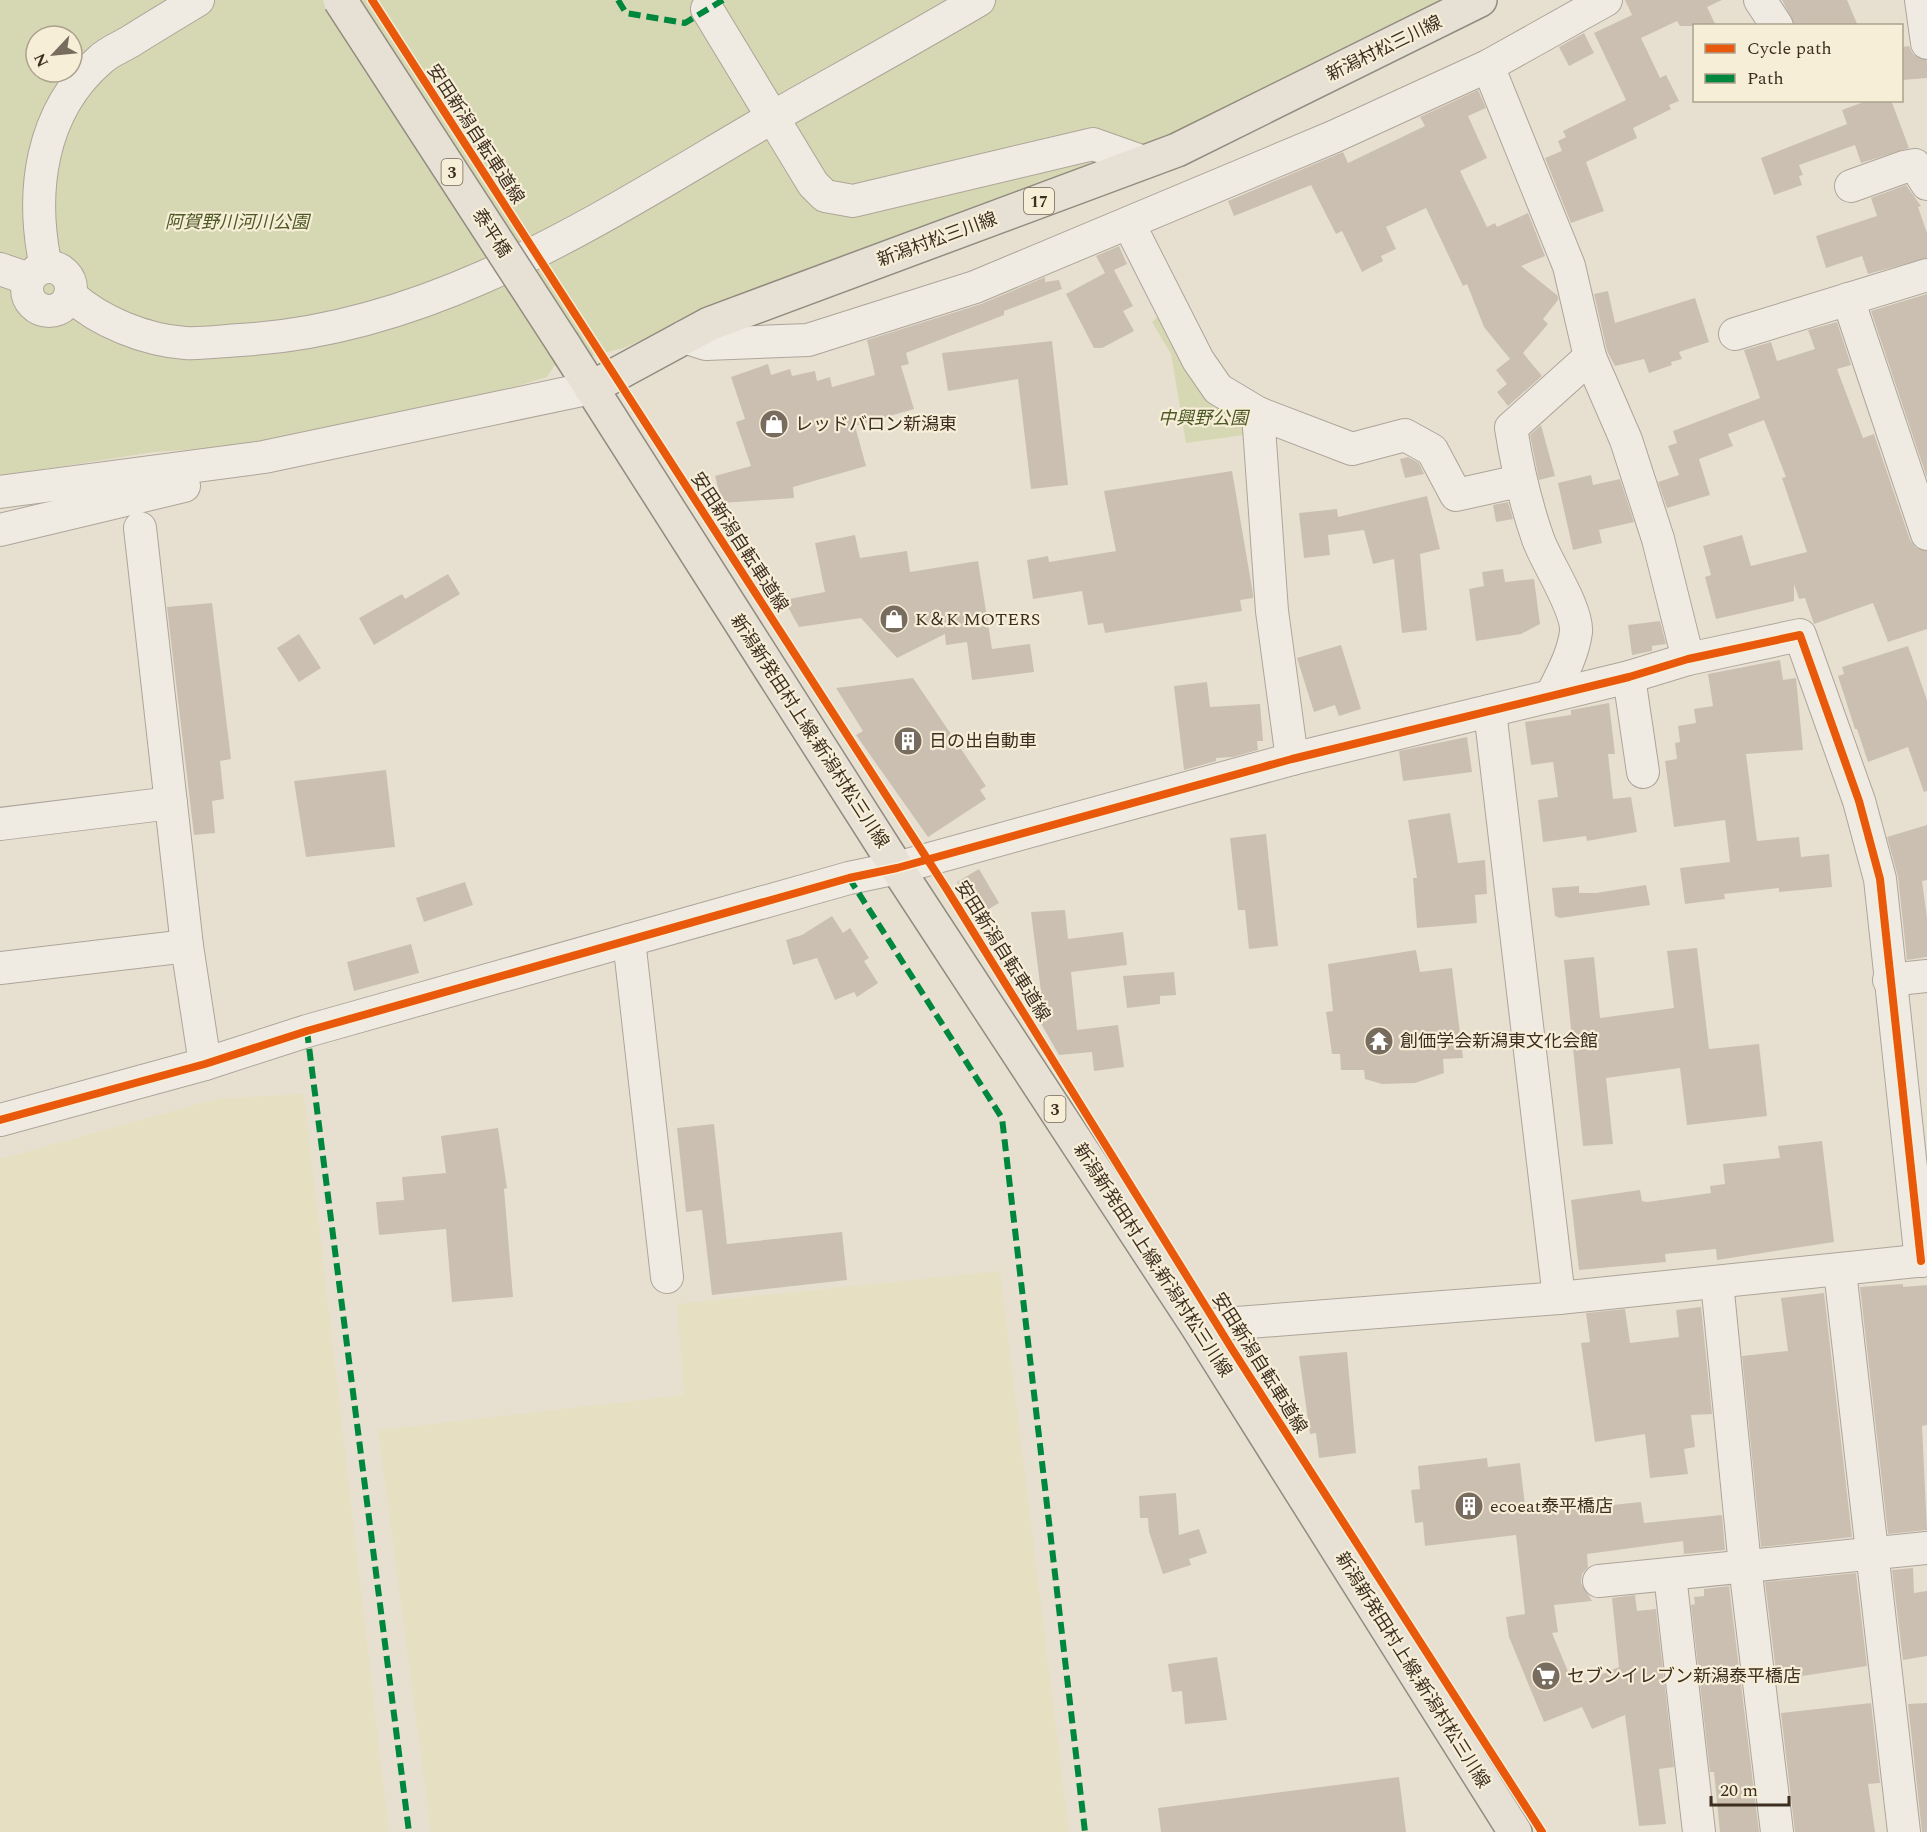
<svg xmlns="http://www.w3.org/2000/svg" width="1927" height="1832" viewBox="0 0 1927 1832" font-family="Spectral,'Noto Sans JP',serif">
  <rect width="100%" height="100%" fill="#e7e0d1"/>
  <g fill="#e6dfc2">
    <path d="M304,1094L389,1832H0V1159L216,1099Z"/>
    <path d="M1000,1271L1069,1832H431L378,1430L684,1395L677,1304Z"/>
  </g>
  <g fill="#d6d7b3" fill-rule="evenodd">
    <path d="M0,0H1454L1161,141L709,312L623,348L554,366L547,377L494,393L247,446L154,452L0,476ZM36,36H72V72H36Z"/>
    <path d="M1161,314L1243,419L1244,435L1186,443L1171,354L1152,322Z"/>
  </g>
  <g fill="#cbbfb2">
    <path d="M1625,0H1722L1707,7L1716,26H1680L1677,21L1641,38L1660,78L1666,75L1679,101L1669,105L1671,109L1633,128L1637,138L1586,162L1604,211L1571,223L1545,158L1562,151L1558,141L1566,137L1563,131L1626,100L1594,33L1632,15Z"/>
    <path d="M1782,0H1847L1858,26H1795Z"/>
    <path d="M1584,33L1594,53L1569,66L1559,47Z"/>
    <path d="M1909,46L1913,54L1927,61V78L1902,80V47Z"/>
    <path d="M1478,90L1486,108L1468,116L1487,158L1460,171L1487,227L1495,223L1497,227L1528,213L1545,256L1521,266L1558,296V300L1543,319L1548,324L1523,353L1542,376L1508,406L1497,392L1507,384L1496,370L1510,359L1484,327L1467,284L1463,286L1426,208L1386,227L1396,249L1381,256L1383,261L1362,272L1342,231L1336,234L1311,185L1234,216L1228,201L1343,152L1348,163L1425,126L1420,117Z"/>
    <path d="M1869,100H1891L1909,148L1861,163L1855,145L1799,165L1803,175L1799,176L1802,185L1774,195L1761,158L1847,124L1842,110Z"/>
    <path d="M1906,185L1921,206L1918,207L1927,233V258L1868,274L1862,256L1826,268L1816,236L1877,216L1871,198Z"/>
    <path d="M1119,246L1127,264L1114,270L1133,306L1123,311L1134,331L1102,348H1094L1066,294L1105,273L1096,256Z"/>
    <path d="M1045,277V282L1059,280L1062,289L1004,311V315L906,353L909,364L901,366L914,409L855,426L866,466L793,487L794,498L722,503L715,476L751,466L736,422L745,419L731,377L768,364L771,375L790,369L792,376L815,371L817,381L830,377L832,387L875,375L867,340L981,304Z"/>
    <path d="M1608,291L1615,323L1695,298L1709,342L1679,352L1682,359L1671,362L1672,365L1649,373L1644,359L1615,366L1607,351L1594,294Z"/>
    <path d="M1927,294V478L1871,311Z"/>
    <path d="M1837,322L1851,365L1837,369L1863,438L1874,434L1910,540L1916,548L1927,551V629L1888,642L1873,603L1814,624L1805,598L1799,599L1794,584V601L1716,619L1705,577L1711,575L1703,546L1742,535L1751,566L1807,552L1782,478L1786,477L1764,420L1728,434L1733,446L1699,459L1710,495L1667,508L1658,482L1679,475L1668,446L1677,443L1673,431L1760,398L1744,350L1771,342L1777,361L1815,349L1808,330Z"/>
    <path d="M1052,341L1068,485L1031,489L1018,379L948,391L942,353Z"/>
    <path d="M1541,425L1555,476L1539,480L1530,435Z"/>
    <path d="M1408,457L1419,463L1424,474L1405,478L1400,459Z"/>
    <path d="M1232,471L1253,594V598L1240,600L1242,611L1105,633L1103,623L1088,625L1082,591L1033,599L1027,560L1048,556L1049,562L1116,551L1104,491Z"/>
    <path d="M1591,475L1593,485L1620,479L1634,522L1599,530L1602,543L1573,550L1558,483Z"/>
    <path d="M1427,496L1440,549L1420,554L1427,630L1402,633L1394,559L1373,564L1364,530L1328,535L1330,555L1304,558L1299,513L1337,509L1338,517Z"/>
    <path d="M1508,502L1513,519L1496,522L1493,505Z"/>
    <path d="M855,535L860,558L907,551L910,572L978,561L992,649L1030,644L1034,672L972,680L967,642L946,645L945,634L897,658L861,618L799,627L784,600L825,592L815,543Z"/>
    <path d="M1503,569L1505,582L1534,579L1540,624L1521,634L1476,641L1469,589L1484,586L1482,572Z"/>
    <path d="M448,574L460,594L374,645L359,618L402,594L405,599Z"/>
    <path d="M212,603L231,759L220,761L224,799L212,801L215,833L194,835L167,607Z"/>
    <path d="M1660,621L1666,644L1652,646V651L1632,655L1628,625Z"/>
    <path d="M299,634L321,668L299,682L277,648Z"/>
    <path d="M1341,645L1361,709L1339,716L1335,705L1314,712L1297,658Z"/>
    <path d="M1908,646L1927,700V791L1924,792L1908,747L1868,762L1857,729H1855L1838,676L1844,674L1842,667Z"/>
    <path d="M1780,660L1783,680L1796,678L1803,750L1746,754L1757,841L1799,837L1801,857L1829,854L1832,887L1779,892V888L1724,894L1725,899L1685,904L1680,868L1730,862L1725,820L1674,827L1665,761L1677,759L1675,743L1680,742L1678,726L1696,723L1694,709L1713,706L1708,674Z"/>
    <path d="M913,678L986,786L980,790L986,799L928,837L856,735L863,731L836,688Z"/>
    <path d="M1207,682L1210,707L1260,704L1263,741H1257L1258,750L1233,757L1216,758V761L1184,770L1174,686Z"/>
    <path d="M1609,703L1615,754H1608L1613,799L1631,797L1637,832L1587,841L1586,836L1543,842L1538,800L1558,797L1553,762L1531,765L1525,722L1571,715V710Z"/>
    <path d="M1467,737L1472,772L1403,781L1399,751Z"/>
    <path d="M386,770L395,847L306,857L294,781Z"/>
    <path d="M1450,813L1458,863L1485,860L1487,894L1475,895L1477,923L1417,928L1413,878H1417L1408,820Z"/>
    <path d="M1927,825V880L1922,881L1927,918V957L1907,960L1898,877L1887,837Z"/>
    <path d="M1266,834L1278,946L1249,949L1245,910H1238L1230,838Z"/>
    <path d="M979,869L999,903L977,916L957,882Z"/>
    <path d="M465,882L473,905L424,922L416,898Z"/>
    <path d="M1646,885L1650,905L1560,918L1555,916L1552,888L1579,886V893H1596Z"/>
    <path d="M1065,910L1068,939L1123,932L1127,965L1071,972L1077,1030L1118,1025L1124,1067L1094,1071L1092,1052L1059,1055L1027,999L1041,992L1031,912Z"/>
    <path d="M832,916L843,933L850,928L869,958L864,961L878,983L857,997L854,992L835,1000L817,958L793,965L786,940L802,935Z"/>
    <path d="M411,944L419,973L354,991L347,962Z"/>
    <path d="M1697,948L1709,1049L1759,1044L1767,1116L1687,1125L1680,1068L1606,1078L1613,1144L1583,1146L1564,960L1594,957L1600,1018L1674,1008L1667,951Z"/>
    <path d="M1416,950L1420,972L1452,968L1463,1058L1443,1059L1444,1073L1415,1083L1382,1084L1365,1079L1364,1070H1341L1340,1054H1332L1326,1012L1333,1011L1328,964Z"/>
    <path d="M1174,972L1176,995L1160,996V1004L1127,1008L1123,976Z"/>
    <path d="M714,1124L727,1244L842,1232L847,1280L712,1295L702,1210L686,1212L677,1128Z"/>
    <path d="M498,1128L507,1188L504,1189L513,1297L452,1302L446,1229L379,1235L376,1202L404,1200L402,1177L446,1173L441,1136Z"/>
    <path d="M1822,1141L1834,1242L1717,1260L1716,1249L1665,1254L1666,1262L1579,1270L1571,1200L1640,1190L1642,1201L1647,1202L1711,1193L1710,1186L1725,1184L1723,1164L1780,1158L1778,1146Z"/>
    <path d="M1903,1284V1287L1927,1285V1425L1922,1426L1927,1530L1888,1534L1860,1287Z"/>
    <path d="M1824,1293L1852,1537L1761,1547L1742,1356L1788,1351L1781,1298Z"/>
    <path d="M1701,1307L1712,1414L1691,1415L1695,1447L1684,1449L1688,1474L1650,1478L1645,1434L1595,1442L1581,1343L1590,1342L1586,1313L1625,1309L1630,1343L1679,1337L1676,1310Z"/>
    <path d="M1347,1352L1356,1453L1319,1458L1316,1433L1310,1434L1299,1356Z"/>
    <path d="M1487,1458L1488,1467L1520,1463L1526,1514L1641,1502L1644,1523L1722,1515L1725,1550L1684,1554L1683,1541L1587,1554L1588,1567L1582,1574L1581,1583L1592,1601L1554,1605L1558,1632L1552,1633L1574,1686L1619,1667L1612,1598L1635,1595L1637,1611L1656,1609L1674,1767L1659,1769L1666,1824L1639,1826L1625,1715L1592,1729L1582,1707L1544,1722L1509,1637L1506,1617L1525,1614L1516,1535L1425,1546L1423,1522L1415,1523L1411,1490L1420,1489L1418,1466Z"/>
    <path d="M1176,1493L1179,1535L1199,1529L1207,1553L1189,1559L1191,1565L1163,1574L1149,1532L1148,1518H1140L1139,1496Z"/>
    <path d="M1913,1568L1914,1593L1927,1591V1656L1903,1660L1892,1570Z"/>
    <path d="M1856,1573L1867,1666L1777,1680L1765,1582Z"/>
    <path d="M1729,1586L1759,1832H1720L1714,1772H1710L1691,1605L1695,1604L1694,1597L1704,1596V1589Z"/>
    <path d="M1217,1657L1227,1720L1185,1724L1182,1691L1172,1692L1168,1664Z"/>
    <path d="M1871,1703L1880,1783L1868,1784L1875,1832H1795L1781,1713Z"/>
    <path d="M1927,1703V1832H1922L1908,1704Z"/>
    <path d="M1399,1777L1406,1832H1161L1158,1808Z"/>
  </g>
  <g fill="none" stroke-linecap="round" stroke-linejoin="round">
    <g stroke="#ada599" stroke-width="34">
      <g id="minor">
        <path d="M1760,0L1777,26"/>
        <path d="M1921,0L1927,43"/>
        <path d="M707,9L813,184L825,196L853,201L1093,144L1144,162"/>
        <path d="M1488,66L1569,266L1590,357L1626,440L1658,539L1688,659"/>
        <path d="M1851,186L1904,167L1915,165L1927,184"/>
        <path d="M1129,224L1198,360L1218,389L1258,413L1272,611L1292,759"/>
        <circle cx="49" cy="289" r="22"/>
        <path d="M46,267C30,193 40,112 100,60C108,52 121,47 131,41C153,27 175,14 198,0"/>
        <path d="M0,269L29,279"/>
        <path d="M70,295C100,322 145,340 185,343C203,344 222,341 240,340C439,329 606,214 773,117C842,78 911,40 979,0"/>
        <path d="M1848,299L1927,534"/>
        <path d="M1735,334L1927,275"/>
        <path d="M684,337L706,344L808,340L975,287L1333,137L1488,66L1606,0"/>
        <path d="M1258,413L1352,449L1405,435L1432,450L1456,495L1519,481"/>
        <path d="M0,492L264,457L591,388"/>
        <path d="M140,528L187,946L205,1064"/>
        <path d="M0,530L184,486"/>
        <path d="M1629,677L1643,772"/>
        <path d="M1551,696C1561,676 1573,655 1576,632C1578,609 1546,562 1538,539C1525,502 1517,466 1511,428L1590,357"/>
        <path d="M1490,711L1559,1298"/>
        <path d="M0,824L171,803"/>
        <path d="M629,940L667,1277"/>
        <path d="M0,968L187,946"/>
        <path d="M1889,980L1927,976"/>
        <path d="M0,1120L205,1064L307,1031L849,878L897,868L1292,759L1629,677L1688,659L1800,635L1859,801L1880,879L1921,1261"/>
        <path d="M1840,1271L1904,1832"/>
        <path d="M1717,1282L1745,1566L1777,1832"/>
        <path d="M1197,1326L1559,1298L1927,1260"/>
        <path d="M1670,1575L1699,1832"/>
        <path d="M1599,1581L1927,1548"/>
      </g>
    </g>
    <g stroke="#928b80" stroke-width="36">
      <g id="major">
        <path d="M564,345L897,868L1197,1326L1515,1832"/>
        <path d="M591,388L709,324L1177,150L1480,0"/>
      </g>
    </g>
    <use href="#minor" stroke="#efebe3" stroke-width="32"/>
    <use href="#major" stroke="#e6e1d4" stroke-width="33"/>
    <g stroke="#928b80" stroke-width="36" stroke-linecap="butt">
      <path id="major-bridge" d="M340,0L564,345"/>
    </g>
    <use href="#major-bridge" stroke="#e6e1d4" stroke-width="33"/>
    <g stroke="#00873e" stroke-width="6" stroke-dasharray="12 6" stroke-linecap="butt">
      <path d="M618,0L626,13L685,23L723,0"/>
      <path d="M849,878L1002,1118L1085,1832"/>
      <path d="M307,1031L409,1832"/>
    </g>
    <g stroke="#f7eed8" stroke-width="11">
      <g id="cycleway">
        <path d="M372,0L946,888L1232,1349L1542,1832"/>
        <path d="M0,1120L205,1064L307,1031L849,878L897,868L1292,759L1629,677L1688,659L1800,635L1859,801L1880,879L1921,1261"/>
      </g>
    </g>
    <use href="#cycleway" stroke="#e8590c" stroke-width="8"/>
  </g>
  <defs>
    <g id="shop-disc" transform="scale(1.5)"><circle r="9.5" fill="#786c5e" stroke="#f7eed8"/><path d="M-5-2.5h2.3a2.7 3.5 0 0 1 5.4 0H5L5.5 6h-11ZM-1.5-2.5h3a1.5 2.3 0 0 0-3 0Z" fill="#fff"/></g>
    <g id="building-disc" transform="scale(1.5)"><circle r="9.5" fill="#786c5e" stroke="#f7eed8"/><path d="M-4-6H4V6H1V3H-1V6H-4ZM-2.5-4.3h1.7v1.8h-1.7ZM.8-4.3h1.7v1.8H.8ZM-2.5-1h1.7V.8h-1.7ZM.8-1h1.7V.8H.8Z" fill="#fff"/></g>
    <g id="temple-disc" transform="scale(1.5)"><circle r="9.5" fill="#786c5e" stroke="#f7eed8"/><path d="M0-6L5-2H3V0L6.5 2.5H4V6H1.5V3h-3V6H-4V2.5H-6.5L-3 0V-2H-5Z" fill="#fff"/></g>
    <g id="supermarket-disc" transform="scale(1.5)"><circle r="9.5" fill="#786c5e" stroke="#f7eed8"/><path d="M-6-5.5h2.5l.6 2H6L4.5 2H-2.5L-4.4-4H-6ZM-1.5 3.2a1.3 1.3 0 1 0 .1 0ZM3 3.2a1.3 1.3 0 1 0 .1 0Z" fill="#fff"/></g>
  </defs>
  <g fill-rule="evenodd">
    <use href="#shop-disc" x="774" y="424"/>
    <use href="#shop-disc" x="894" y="619"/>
    <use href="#building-disc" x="908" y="741"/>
    <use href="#temple-disc" x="1379" y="1041"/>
    <use href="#building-disc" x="1469" y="1506"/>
    <use href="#supermarket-disc" x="1546" y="1676"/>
  </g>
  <g text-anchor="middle" stroke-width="4.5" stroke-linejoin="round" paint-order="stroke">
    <g fill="#f7eed8" stroke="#756857" stroke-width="1.5">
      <rect x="441.5" y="159" width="21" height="26" rx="4.5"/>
      <rect x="1024" y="188" width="30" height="26" rx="4.5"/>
      <rect x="1044.5" y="1096" width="21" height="26" rx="4.5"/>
    </g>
    <g font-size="16" font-weight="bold" fill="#3d2e20">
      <text x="452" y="178">3</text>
      <text x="1039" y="207">17</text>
      <text x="1055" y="1115">3</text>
    </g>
    <g font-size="18" fill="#3d2e20" stroke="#f7eed8">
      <text transform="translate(1384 48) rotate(-26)" y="6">新潟村松三川線</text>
      <text transform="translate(476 134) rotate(57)" y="6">安田新潟自転車道線</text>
      <text transform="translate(492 233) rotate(57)" y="6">泰平橋</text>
      <text transform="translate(937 239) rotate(-20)" y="6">新潟村松三川線</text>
      <text transform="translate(740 542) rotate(57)" y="6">安田新潟自転車道線</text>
      <text transform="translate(810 731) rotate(57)" y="6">新潟新発田村上線;新潟村松三川線</text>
      <text transform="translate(1003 951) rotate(58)" y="6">安田新潟自転車道線</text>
      <text transform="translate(1153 1260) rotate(57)" y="6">新潟新発田村上線;新潟村松三川線</text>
      <text transform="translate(1260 1363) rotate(58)" y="6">安田新潟自転車道線</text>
      <text transform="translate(1413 1670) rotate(58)" y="6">新潟新発田村上線;新潟村松三川線</text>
    </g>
    <g font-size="18" font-style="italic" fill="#4d5a26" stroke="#f7eed8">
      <text x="237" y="228">阿賀野川河川公園</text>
      <text x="1203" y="424">中興野公園</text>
    </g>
    <g font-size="18" fill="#3d2e20" stroke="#f7eed8" text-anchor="start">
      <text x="795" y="430">レッドバロン新潟東</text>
      <text x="915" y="625">K＆K MOTERS</text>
      <text x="929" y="747">日の出自動車</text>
      <text x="1400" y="1047">創価学会新潟東文化会館</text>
      <text x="1490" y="1512">ecoeat泰平橋店</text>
      <text x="1567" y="1682">セブンイレブン新潟泰平橋店</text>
    </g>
  </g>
  <rect x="1693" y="24" width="210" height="78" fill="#f7eed8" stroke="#ada18e" stroke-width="1.5"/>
  <rect x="1705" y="44" width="30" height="9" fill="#e8590c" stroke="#ada18e" stroke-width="1.5"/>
  <text x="1747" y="54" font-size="18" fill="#3d2e20">Cycle path</text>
  <rect x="1705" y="74" width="30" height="9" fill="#00873e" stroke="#ada18e" stroke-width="1.5"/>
  <text x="1747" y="84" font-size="18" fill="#3d2e20">Path</text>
  <g transform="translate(54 54) rotate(244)"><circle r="28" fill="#f7eed8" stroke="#ada18e" stroke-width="1.5"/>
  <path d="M0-4.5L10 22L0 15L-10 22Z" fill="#786c5e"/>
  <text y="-9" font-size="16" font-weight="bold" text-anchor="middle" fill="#3d2e20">N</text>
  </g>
  <path d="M1711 1796v9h78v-9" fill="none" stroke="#3d2e20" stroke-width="3"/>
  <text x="1720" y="1796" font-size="18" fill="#3d2e20" stroke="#f7eed8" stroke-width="4.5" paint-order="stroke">20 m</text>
</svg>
